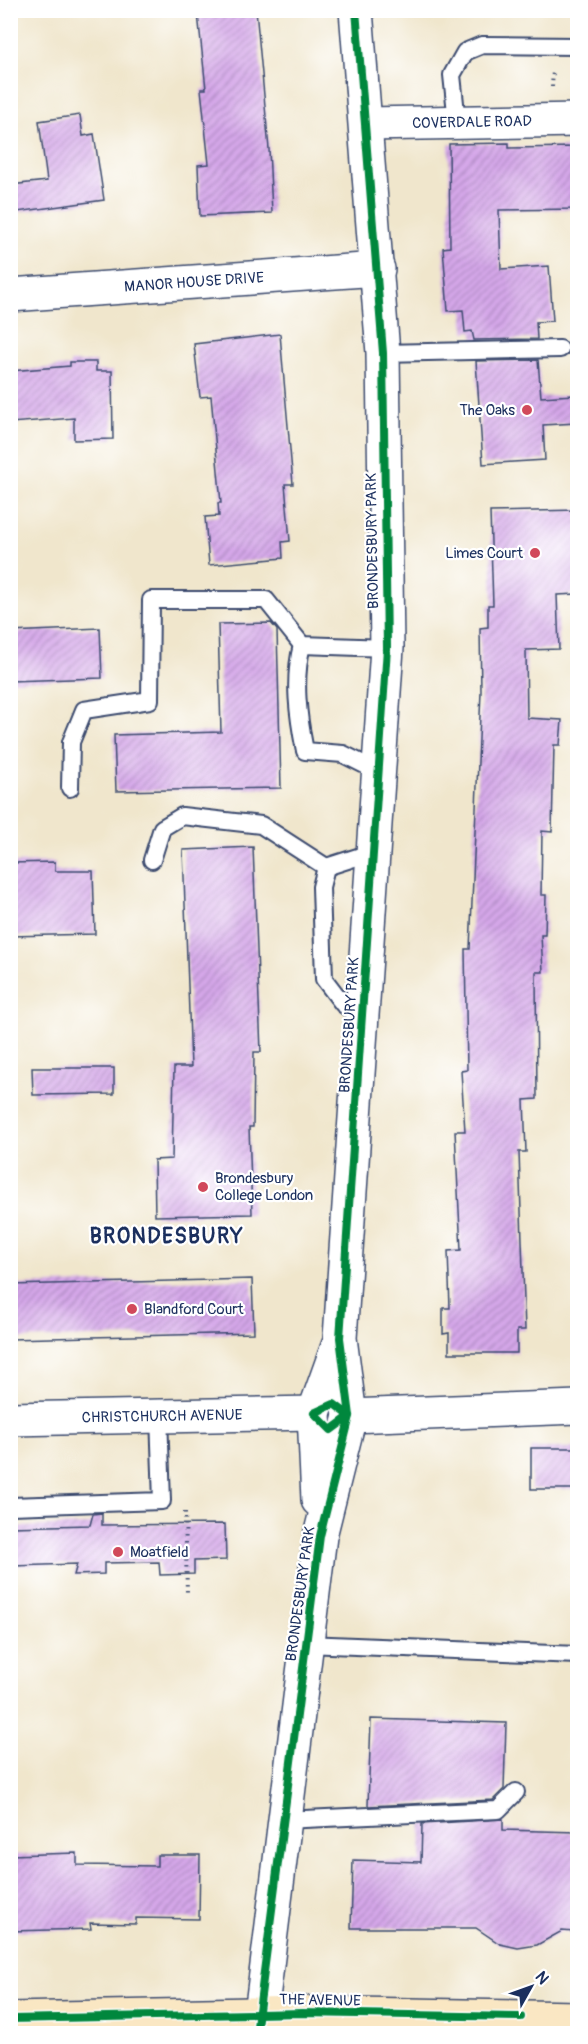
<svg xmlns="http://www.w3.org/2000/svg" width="588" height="2044" viewBox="0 0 588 2044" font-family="Pangolin,sans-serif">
  <defs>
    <pattern id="building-hatch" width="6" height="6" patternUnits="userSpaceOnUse" patternTransform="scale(1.5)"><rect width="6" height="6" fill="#d5a7e9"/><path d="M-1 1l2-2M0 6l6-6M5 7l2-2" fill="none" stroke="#ac88c0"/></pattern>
  </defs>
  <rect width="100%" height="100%" fill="#fff"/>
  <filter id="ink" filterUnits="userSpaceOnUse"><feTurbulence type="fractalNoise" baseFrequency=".0167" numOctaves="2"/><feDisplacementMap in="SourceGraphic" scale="12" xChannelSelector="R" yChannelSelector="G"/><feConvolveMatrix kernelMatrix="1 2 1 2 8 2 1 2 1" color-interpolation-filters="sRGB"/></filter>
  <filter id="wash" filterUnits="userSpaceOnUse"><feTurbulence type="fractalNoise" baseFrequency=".008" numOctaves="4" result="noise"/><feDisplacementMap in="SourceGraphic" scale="24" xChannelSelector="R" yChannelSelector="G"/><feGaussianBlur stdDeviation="1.35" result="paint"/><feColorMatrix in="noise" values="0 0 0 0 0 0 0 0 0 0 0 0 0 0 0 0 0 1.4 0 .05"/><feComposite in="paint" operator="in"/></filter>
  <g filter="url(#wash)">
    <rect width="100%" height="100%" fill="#f0e6cc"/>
    <g id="blocks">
      <g fill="url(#building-hatch)">
        <path d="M226,10H256L269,149L272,213L200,216L198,165L209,164L201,89H206L198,14Z"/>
        <path d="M80,115L83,136L94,134L104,200L10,213V185L47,181L39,121Z"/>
        <path d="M509,143V148L578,147V209L499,210L501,269L549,266L553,321L536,322L537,339L474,340L472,331L465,332L463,310L448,311L443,248L450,247L449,144Z"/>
        <path d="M280,334L293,484H285L290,541L282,542L283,558L209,565L205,517L219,516L218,503H221L211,396L200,397L194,344Z"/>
        <path d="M538,360L541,397L574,395L576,423L543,425L545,460L483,464L476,361Z"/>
        <path d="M70,362H96V371H112L113,439L74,440V418L10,423V371L70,366Z"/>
        <path d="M578,510V594L557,595L559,649L526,650L527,718L562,720L560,745H554L552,832L542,831L541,895H546L545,935H541L543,972H536L537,1099L524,1100L526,1152H519L525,1330H517V1353H449V1333L443,1334V1308H450L448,1251L461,1250L455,1131H465L461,1071L467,1070L465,949H470L481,692L480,628L488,627V605H493L490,512Z"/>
        <path d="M271,623L277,630L281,788L116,791L114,735L221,732L218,624Z"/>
        <path d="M100,628L102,678L10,681V632Z"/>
        <path d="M253,847L261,1052H254L253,1127H249L252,1214L155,1216L154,1160L172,1159L174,1067H191L183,850Z"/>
        <path d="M55,862V871H93L95,934L10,936V863Z"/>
        <path d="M32,1068H114V1094L33,1095Z"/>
        <path d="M252,1279L254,1333L10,1339V1285Z"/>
        <rect x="531" y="1448" width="47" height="41"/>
        <path d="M102,1513V1525L225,1524L226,1560L194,1561V1574L160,1575L159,1562L104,1563V1574L74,1575L77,1564L12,1566L11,1527L90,1525L93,1514Z"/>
        <path d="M371,1719L506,1723L504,1789L493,1800L368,1806Z"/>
        <path d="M503,1819V1830L577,1832L574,1932L562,1931L537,1945L518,1948L500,1944L476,1928H351L353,1860L421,1862L422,1824Z"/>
        <path d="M77,1853V1865L157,1866V1855H200L199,1919L136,1918V1924L90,1923L91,1929L10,1931V1855Z"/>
      </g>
    </g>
  </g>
  <g filter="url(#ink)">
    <use href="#blocks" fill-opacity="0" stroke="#3b4a6e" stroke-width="1.5"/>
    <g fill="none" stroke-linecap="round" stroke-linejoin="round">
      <g stroke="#3b4a6e" stroke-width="20">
        <g id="lane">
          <path d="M457,122L452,75L465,52L482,45L578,46"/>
          <path d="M383,353L560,349"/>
          <path d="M302,645C293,680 298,716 305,751L343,754L379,772"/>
          <path d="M70,788L71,742L84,710L150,700L151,600H266L302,645L387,648"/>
          <path d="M152,860L162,828L182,816L261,825L326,867L321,887L324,979L343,1004L363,1017"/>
          <path d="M326,867L373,852"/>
          <path d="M10,1506L162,1501L159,1416"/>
          <path d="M306,1644L578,1655"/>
          <path d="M283,1820L498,1810L516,1792"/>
        </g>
      </g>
      <g stroke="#3b4a6e" stroke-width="36">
        <g id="street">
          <path d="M367,124L578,120"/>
          <path d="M10,295L378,269"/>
          <path d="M350,1416L578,1407"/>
          <path d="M10,1419L314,1413"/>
          <path d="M318,1500L314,1413L338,1346"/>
          <path d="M261,2014L320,1536L350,1416L340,1338L387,648L383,353L356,10"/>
        </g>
      </g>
      <g stroke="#3b4a6e" stroke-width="36">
        <path id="secondary" d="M10,2019L302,2013L578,2018"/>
      </g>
      <g stroke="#3b4a6e" stroke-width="4" stroke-dasharray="1.5 4.5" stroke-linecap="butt">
        <path d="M552,87L553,70"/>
        <path d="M185,1512L187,1592"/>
      </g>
      <use href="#lane" stroke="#fff" stroke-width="16"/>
      <use href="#street" stroke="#fff" stroke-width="33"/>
      <use href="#secondary" stroke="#fae7c3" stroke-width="33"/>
      <g stroke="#fff" stroke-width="11">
        <g id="cycleway">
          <path d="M334,1404L350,1416L331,1430L314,1413Z"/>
          <path d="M10,2019L302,2013L521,2017"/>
          <path d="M256,2034L320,1536L350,1416L340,1338L387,648L383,353L356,10"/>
        </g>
      </g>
      <use href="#cycleway" stroke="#00873e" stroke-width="8"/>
    </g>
  </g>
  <g fill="#d1495b" stroke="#fff" stroke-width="2">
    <circle cx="527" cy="410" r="6"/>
    <circle cx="535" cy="553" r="6"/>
    <circle cx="203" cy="1187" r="6"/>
    <circle cx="132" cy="1309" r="6"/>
    <circle cx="118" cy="1552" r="6"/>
  </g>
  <g text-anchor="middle" stroke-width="4.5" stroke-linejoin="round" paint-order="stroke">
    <g font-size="15" fill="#1b2f5e" stroke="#fff">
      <text transform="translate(472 122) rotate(-1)" y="5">COVERDALE ROAD</text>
      <text transform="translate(194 282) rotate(-4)" y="5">MANOR HOUSE DRIVE</text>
      <text transform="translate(372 541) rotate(-91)" y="5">BRONDESBURY PARK</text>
      <text transform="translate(349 1025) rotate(-86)" y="5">BRONDESBURY PARK</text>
      <text transform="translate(162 1416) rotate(-1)" y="5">CHRISTCHURCH AVENUE</text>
      <text transform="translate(300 1594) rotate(-82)" y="5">BRONDESBURY PARK</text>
      <text transform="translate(320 2000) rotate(1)" y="5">THE AVENUE</text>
    </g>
    <g font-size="15" fill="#1b2f5e" stroke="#fff" text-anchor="start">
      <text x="515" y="415" text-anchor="end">The Oaks</text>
      <text x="523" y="558" text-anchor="end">Limes Court</text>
      <text x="215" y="1183">Brondesbury<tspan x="215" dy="17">College London</tspan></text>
      <text x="144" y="1314">Blandford Court</text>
      <text x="130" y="1557">Moatfield</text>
    </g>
    <g font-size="21" font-weight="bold" letter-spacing="1.5" fill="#1b2f5e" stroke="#fff">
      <text x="167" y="1243">BRONDESBURY</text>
    </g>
  </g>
  <rect width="588" height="2044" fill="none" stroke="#fff" stroke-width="36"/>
  <g transform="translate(531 1987) rotate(50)" stroke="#ffffff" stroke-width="4.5" paint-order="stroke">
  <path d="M0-4.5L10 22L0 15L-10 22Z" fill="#1b2f5e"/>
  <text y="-9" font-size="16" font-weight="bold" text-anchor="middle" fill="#1b2f5e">N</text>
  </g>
</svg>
